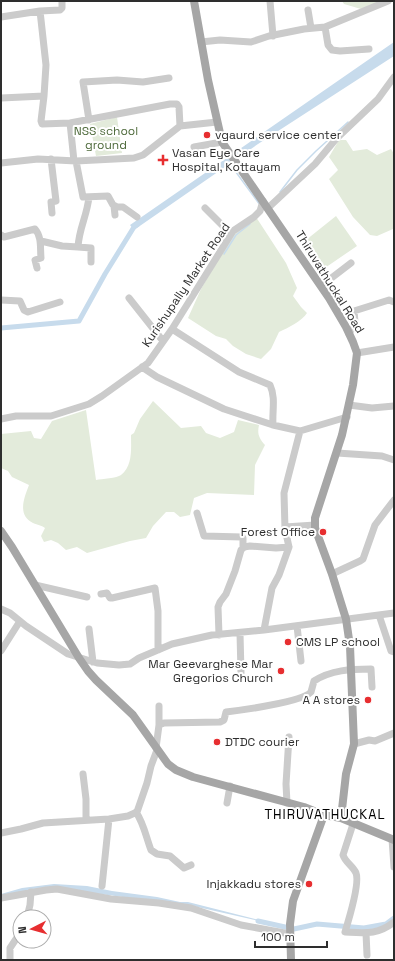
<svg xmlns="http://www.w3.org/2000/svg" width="395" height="961" font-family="'Space Grotesk',sans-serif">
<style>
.green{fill:#e3ebdb}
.water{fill:#c7dbec}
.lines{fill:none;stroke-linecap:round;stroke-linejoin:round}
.stream{stroke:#c7dbec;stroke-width:1.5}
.canal{stroke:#c7dbec;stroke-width:5}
.minor{stroke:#cbcbcb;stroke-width:7}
.major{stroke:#a6a6a6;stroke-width:8}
.poi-dot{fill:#e72e30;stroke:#fff;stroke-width:1.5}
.labels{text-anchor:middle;stroke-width:4;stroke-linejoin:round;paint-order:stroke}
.park-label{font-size:12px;fill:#4e6a3b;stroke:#fff}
.poi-label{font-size:12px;fill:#2e2e2e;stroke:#fff;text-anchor:start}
.street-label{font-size:12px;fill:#2e2e2e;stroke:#fff}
.neighbourhood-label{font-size:13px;letter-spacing:1px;fill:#000;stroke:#fff}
</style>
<rect width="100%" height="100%" fill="#fff"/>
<path class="green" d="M342,1H381L361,9L344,4Z
M117,117L122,153L96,156L90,124Z
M339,140H346L353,151L367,149L377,155L391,149L394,154L393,229L377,236L370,235L353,217L329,179L338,170L329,157Z
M336,216L357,246L319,272L301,244Z
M256,217L286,263L297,288L293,296L301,307L307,313C302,321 288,328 279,332L271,349L261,359L246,354L233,346L226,339L216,336L188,318L201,289L232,236Z
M153,401L181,428L201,426L206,433L220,438L234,432L238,420L259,425C257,434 259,438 265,445L255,465L254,495L207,493L194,498L190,515L180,517L174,512H166L153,526L146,538L130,541L87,553L77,547L66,550L58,543L51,540L44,542L41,536L45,528C41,525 38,525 33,523C17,515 24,498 29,485L12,477L8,471L1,468V434L31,431L34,438L41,439L52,421L86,410L96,480C102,479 117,478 121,475C133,466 131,448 131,435L134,433L140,419Z"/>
<path class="water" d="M394,42V56L258,144L134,230L130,225Z
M54,884L87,886L112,891L157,897L180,902H188L294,929L193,906L61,889L1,897V894L22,888Z"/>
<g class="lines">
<path class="stream" d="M230,164L260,205
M280,192L297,170L316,151L348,122
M224,254L236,235L250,224"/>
<path class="canal" d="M1,328L79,321L105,274L134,227L137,225
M258,921L294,929L317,924L364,928L386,924L394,918"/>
<path class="minor" d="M270,1L273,36
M308,10L311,28
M40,11L46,65L44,96L41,121L42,124L70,123L170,104H177L179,107L180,126
M1,17L40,11L60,10L62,8V1
M325,27L328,45L332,50L340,51L369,49
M201,42L220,40L251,42L269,36L304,29L325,27L388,1
M1,98L44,96
M89,120L83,82L117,80L143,82L169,78
M70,123L74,161
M194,147L222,142
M51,159L56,201L51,202L52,213
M76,161L83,197L108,196L113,205L117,207H123L137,217
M1,163L38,159L76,161L134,158L143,155L180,126L217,122
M114,206L115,215
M205,208L231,234
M268,208L315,164L336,139L378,99L394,77
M1,235L4,237L35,229C42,237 40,248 41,258L35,260L37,268
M41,241L62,246L78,247C79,228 87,216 89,197
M78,247L91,248V262
M321,286L351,263
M129,298L163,341
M1,300L20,301L24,310L28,312L60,302
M172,329L239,372L270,385C276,398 272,411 273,425
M349,334L355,322L354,311L389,300L394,302
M357,353L394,347
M142,367L157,377L224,409L273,425L300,431L347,417
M349,405L372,408L394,406
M1,419L16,416H51L89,404L102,396L148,363L172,329L233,231L254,217L260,211L263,201
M337,453L382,456L394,460
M197,513L204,536L242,537L243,538V548
M285,527L315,525
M332,574L360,561L363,559L375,525L394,500
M35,585L87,597
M101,594L107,593L110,598H112L155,588L158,611V650
M1,609L10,613L26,626L68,654L97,663L119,665L130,664L139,658L172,644L212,635L264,630L394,613
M379,615L391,651L394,652
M297,626L301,661
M89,629L93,662
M264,630L272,588L279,575L289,547
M240,633L241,673
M219,635L218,607L220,602L226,594L235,571L241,550L244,547L250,546L276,548L289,547L285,529L284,493L300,431
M1,651L20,621
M159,706V725
M354,744L369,740L375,741L394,733
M156,748L159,725L164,723L220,722L224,720L226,712C242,710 302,702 311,692L314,681C331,670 351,669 371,669L372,687
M83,774L86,799V820
M227,803L230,786
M287,803L286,784L289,737
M136,812C144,824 146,837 151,850L157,854L170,856L184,868L191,865
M353,824L343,855C345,862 353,866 356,873C360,883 349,919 345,932C365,933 378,935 394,922
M1,833L21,829L43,823L109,819L128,816L137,812L147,783L151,766L157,750
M392,839L394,867
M102,886L109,819
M1,898L46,890L57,889L111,899L159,903L191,908L241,925L290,934
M27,917L30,905L31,892
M366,933L367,955
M10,960V948L20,933"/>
<path class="major" d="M194,1L208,80L222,142L329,298L346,327L353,342L357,353L353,385L342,435L315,518V528L332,574L346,619L350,646L354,744L346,774L341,818
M1,531L12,547L79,658L88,671L96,680L133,715L168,764L176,770L193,777L304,807L324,815L341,818L394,840
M291,960L290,924L293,901L324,815"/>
</g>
<g class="poi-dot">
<circle cx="207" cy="135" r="4"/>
<path d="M161 154h4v4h4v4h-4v4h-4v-4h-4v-4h4z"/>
<circle cx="323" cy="532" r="4"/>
<circle cx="288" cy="642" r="4"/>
<circle cx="281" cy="671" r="4"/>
<circle cx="368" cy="700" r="4"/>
<circle cx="217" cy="742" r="4"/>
<circle cx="309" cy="884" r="4"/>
</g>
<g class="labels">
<g class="park-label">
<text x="106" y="135">NSS school<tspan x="106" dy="14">ground</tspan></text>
</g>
<g class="poi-label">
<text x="215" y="139">vgaurd service center</text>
<text x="172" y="157">Vasan Eye Care<tspan x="172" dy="14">Hospital, Kottayam</tspan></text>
<text x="315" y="536" text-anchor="end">Forest Office</text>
<text x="296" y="646">CMS LP school</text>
<text x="273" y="668" text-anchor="end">Mar Geevarghese Mar<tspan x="273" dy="14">Gregorios Church</tspan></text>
<text x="360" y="704" text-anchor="end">A A stores</text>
<text x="225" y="746">DTDC courier</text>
<text x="301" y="888" text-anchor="end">Injakkadu stores</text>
</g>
<g class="street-label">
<text transform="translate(330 282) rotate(58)" y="4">Thiruvathuckal Road</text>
<text transform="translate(186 285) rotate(-56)" y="4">Kurishupally Market Road</text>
</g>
<g class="neighbourhood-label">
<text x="325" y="819">THIRUVATHUCKAL</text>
</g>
</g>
<rect width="395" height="961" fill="none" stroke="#2e2e2e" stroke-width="4"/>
<g transform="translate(32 929) rotate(264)"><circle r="19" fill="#ffffff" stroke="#ababab"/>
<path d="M0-3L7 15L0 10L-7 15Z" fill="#e72e30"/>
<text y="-6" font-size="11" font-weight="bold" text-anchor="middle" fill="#2e2e2e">N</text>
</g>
<path d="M255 941v6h72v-6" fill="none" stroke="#2e2e2e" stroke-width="2"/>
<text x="261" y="941" font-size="12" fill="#2e2e2e" stroke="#ffffff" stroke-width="3" paint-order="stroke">100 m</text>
</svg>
